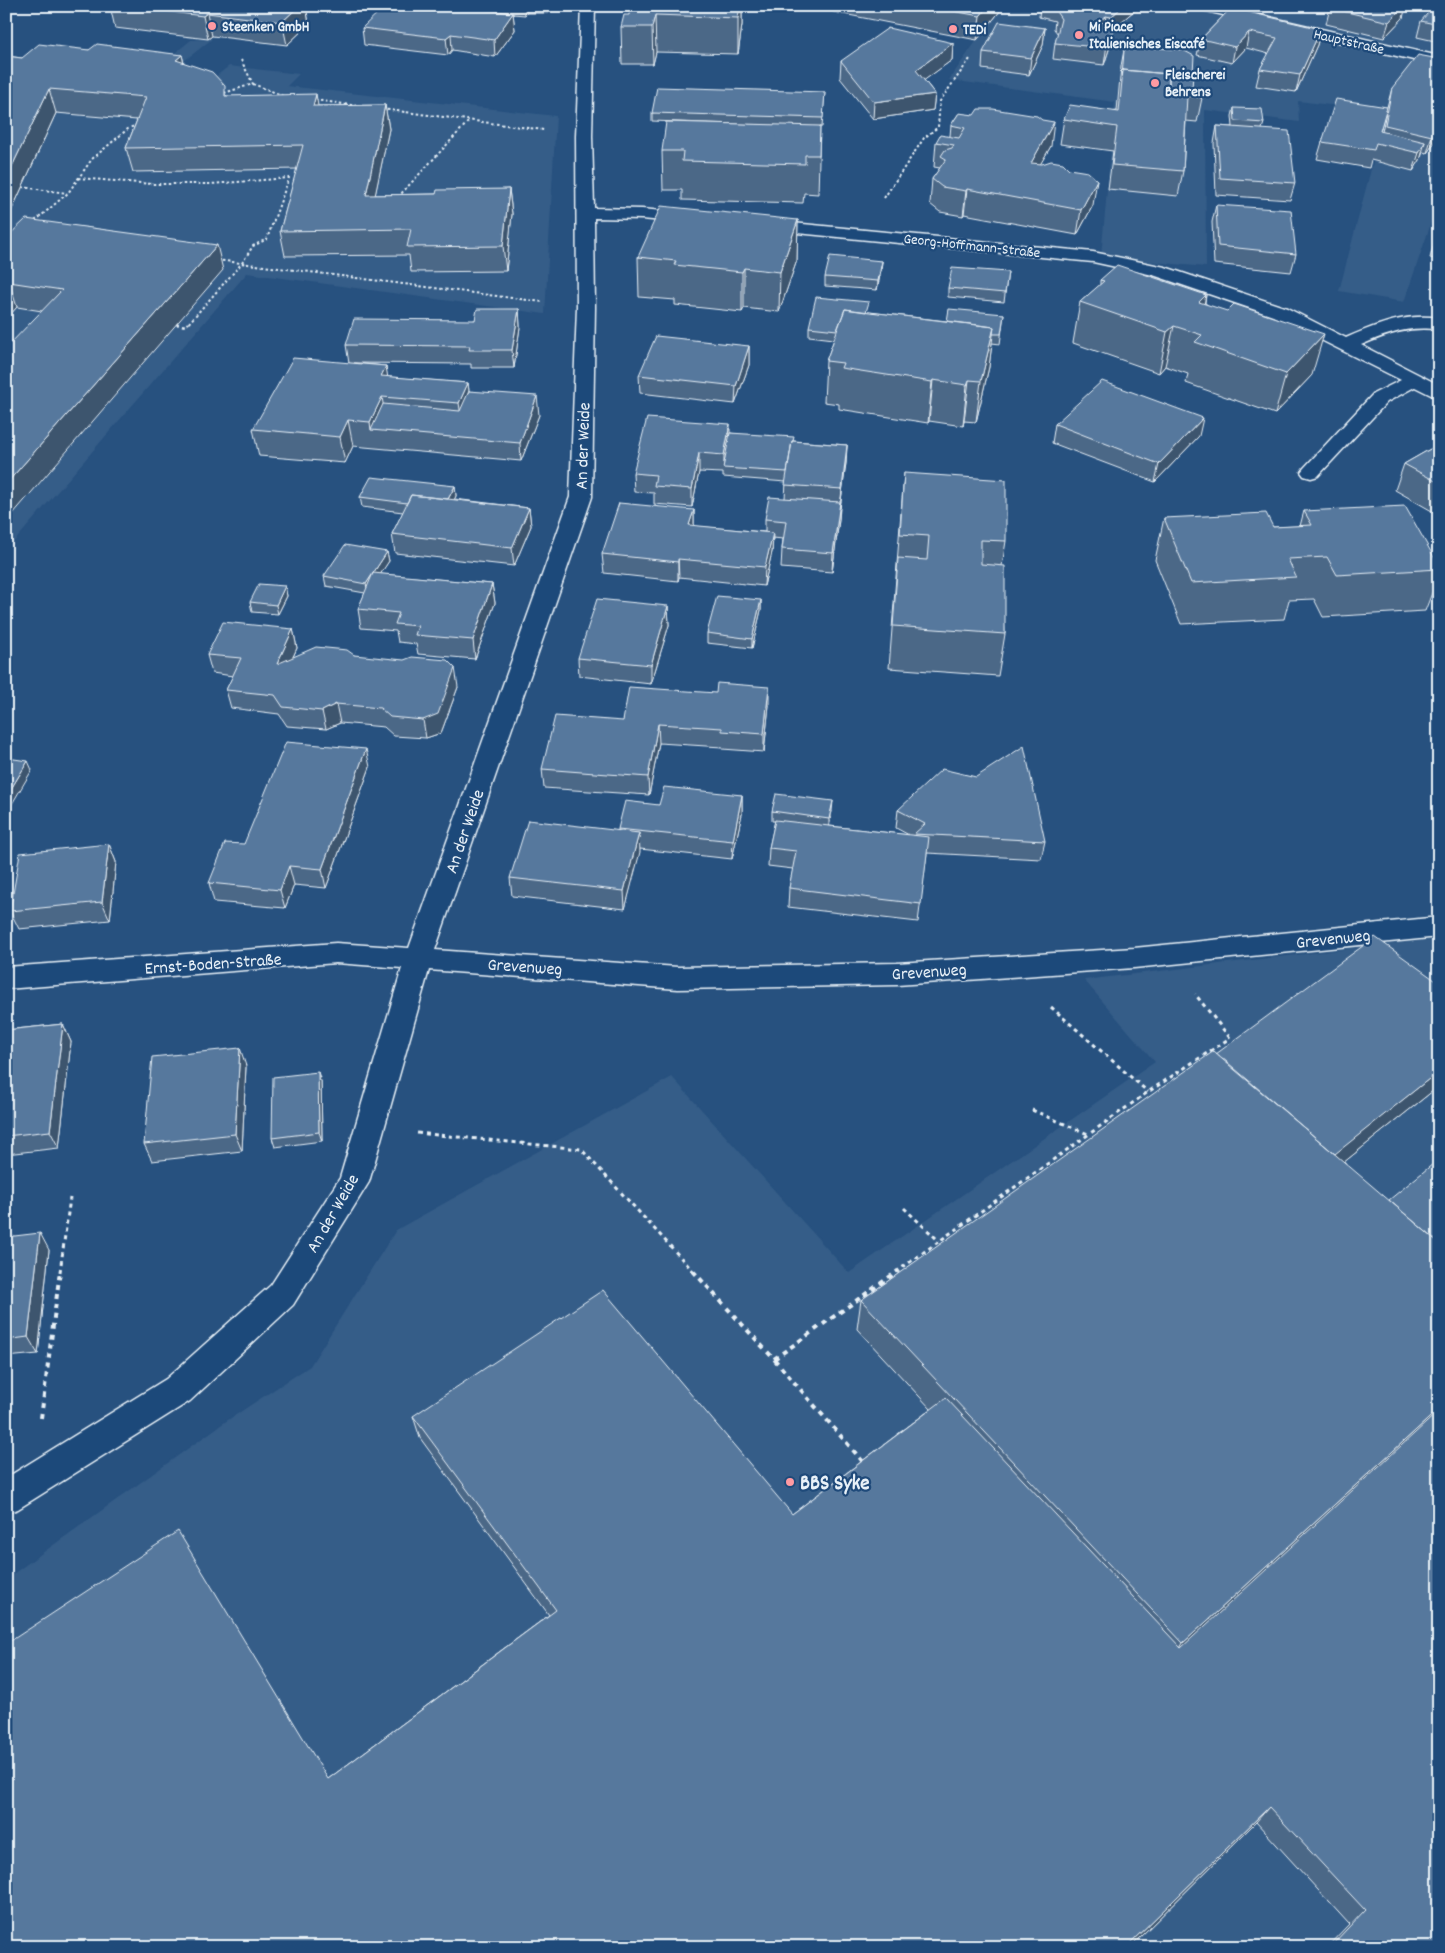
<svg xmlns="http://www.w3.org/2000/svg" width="1445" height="1953" font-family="Dekko,sans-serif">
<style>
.built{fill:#355d88}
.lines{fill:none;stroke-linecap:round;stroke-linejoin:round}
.lane-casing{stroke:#e8f1f8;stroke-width:3}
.street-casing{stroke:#e8f1f8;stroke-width:3}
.path-far3{stroke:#e8f1f8;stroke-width:2;stroke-dasharray:2.5 2.5;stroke-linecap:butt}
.path-far2{stroke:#e8f1f8;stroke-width:2.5;stroke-dasharray:3 3;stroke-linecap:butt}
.path-far1{stroke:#e8f1f8;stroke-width:3;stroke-dasharray:4 4;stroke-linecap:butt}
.path{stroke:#e8f1f8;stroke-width:4;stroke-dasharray:5 5;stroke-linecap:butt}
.lane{fill:#1f4a7a;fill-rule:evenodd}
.street{fill:#1f4a7a;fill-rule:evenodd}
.wall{fill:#4b6787;stroke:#e8f1f8;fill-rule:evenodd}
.shaded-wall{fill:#3d546e;stroke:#e8f1f8}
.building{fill:#57789d;stroke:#e8f1f8}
.poi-dot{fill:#ff9aa2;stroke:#1f4a7a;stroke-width:2}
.labels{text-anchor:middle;stroke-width:4.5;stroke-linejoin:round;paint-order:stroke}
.far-poi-label{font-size:15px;font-weight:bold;fill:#e8f1f8;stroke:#1f4a7a;text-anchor:start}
.far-street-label{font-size:15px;fill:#e8f1f8;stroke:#1f4a7a}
.street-label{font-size:18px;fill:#e8f1f8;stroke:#1f4a7a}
.near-poi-label{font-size:21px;font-weight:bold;fill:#e8f1f8;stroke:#1f4a7a;text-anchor:start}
</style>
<rect width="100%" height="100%" fill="#27517f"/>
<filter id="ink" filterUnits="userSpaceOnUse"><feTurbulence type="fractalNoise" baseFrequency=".02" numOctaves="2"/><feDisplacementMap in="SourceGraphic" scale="10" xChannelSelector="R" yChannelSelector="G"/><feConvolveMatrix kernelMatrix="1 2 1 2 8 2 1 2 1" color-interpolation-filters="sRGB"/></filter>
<g filter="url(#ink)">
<path class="built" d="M839,6H1439V200L1404,302L1339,291L1386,112L1298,101L1299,122L1205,110L1206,267L1101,257L1115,102L949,80L977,40L833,12Z
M212,39L170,72L215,77L229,66L299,74L287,86L556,116L545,314L247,273L6,551V57L148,75L191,40Z
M1439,938V1947H6V1579L225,1422L310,1366L396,1230L672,1077L849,1273L1155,1062L1084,980Z"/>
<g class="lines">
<defs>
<path id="lane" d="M1413,374L1420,376L1423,380L1420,384L1387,402L1318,476L1311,478L1304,476L1301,472L1304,468L1373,394Z"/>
<path id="street" d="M581,6H595L592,136L594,208L642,209L693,214L699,215L702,219L699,223L693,224L642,219L594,218L595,307L592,497L435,950L678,967L897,963L1134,948L1439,917V937L1134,968L897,985L678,989L429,970L369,1182L293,1305L190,1401L18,1509L6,1513V1478L166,1379L271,1285L340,1178L402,968L336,963L6,989V967L336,943L409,948L570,497L577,307L576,136Z
M1195,6H1222L1439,56V66L1202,10Z
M761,220L1093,252L1165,267L1287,308L1346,338C1376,325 1405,313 1439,318V330C1410,325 1387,334 1361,345L1439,385V399L1273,316L1153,275L1093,262L755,229L752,225L755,221Z"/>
</defs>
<use href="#lane" class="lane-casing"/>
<use href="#street" class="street-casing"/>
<path class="path-far3" d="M241,60L253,84
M224,93L253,84L284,96
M315,100L358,106
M382,109L544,130
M78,178L152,184H211L289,178L267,239L253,246L242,263L187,325
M22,187L67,193
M398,197L469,121
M884,198L924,138L938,127L940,101L970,59
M35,221L68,193L92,159L129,128L137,125
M217,260L543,302
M176,324L180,325"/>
<path class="path-far2" d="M176,324L186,326L188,323"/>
<path class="path-far1" d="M1051,1007L1148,1092
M1032,1110L1088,1134
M417,1133L581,1149L694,1272
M904,1208L939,1241
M60,1272L70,1198
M896,1272L1148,1092L1230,1038L1195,994"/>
<path class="path" d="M693,1271L774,1359L865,1464
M774,1359L898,1271
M41,1418L60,1271"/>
<use href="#lane" class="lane"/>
<use href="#street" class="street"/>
</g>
<path class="wall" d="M24,6H67L61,11Z
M110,6H306L309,24L287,45L212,36L208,39L115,28Z
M446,6H549V13H527L525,15L513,14L515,30L495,57L452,50L448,55L364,45L362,28L447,10L450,7Z
M742,6V25L738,54L656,52L653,64H622L621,27L629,15Z
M834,6H1004L977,40L833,12Z
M1040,6H1136V9L1113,29L1112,40L1104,65L1053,59L1055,43L1058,34L1054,29L1055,21L1039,17Z
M1439,6V42L1417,37L1421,21Z
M1231,8L1321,29L1317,45L1296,92L1256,86L1260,69L1269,54L1246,48L1232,63L1197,55L1201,39Z
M1330,8L1403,18L1384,38L1326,24Z
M1045,28L1043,45L1029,75L982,69L983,52Z
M953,43L952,60L924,80L935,94L933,110L873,119L840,78L841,61Z
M89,50L182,55L184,63L227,96L318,106L385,105L389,129L375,195L436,194L509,189L512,214L506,271L411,272L409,255L285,256L280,231L297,169L133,172L126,148L137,120L56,113L10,214H6V56L22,58Z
M1124,50L1192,90L1202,98L1197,122L1186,121L1183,171L1178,196L1108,189L1113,151L1060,144L1064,119L1117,111L1121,66Z
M1439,59V136L1427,153L1423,152L1420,160L1413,171L1371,160L1369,168L1317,159L1322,142L1387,107L1392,88ZM1386,110L1385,117L1382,132L1380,131Z
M825,92L822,127H820L818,194L804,193L803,203L682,200V190H663L662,151L761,125L652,121V113Z
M1234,108L1264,123L1262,129L1295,183L1290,200L1216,195L1214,143L1217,126L1233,127L1232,116Z
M959,113L1051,146L1040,164L1093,205L1077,235L964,214L963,216L940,212L930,204L932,179L940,168L934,167L936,142L950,136L951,125Z
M1216,205L1296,254L1291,272L1214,264L1212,222Z
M798,220L797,260L779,312L744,308L742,312L675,305V300L639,297L638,257Z
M1439,236V260L1430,258L1435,240Z
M6,238L223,270L42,311L17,307L6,319Z
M882,261L881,270L877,290L825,286V277Z
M1008,272L1004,302L948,297V288Z
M1100,280L1206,295L1205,303L1312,375L1275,414L1186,383L1188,374L1165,366L1159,373L1073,343L1080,302L1100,285Z
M519,309L520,327L514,368H471V364L354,363L386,366L387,377L468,383L469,391L539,415L521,461L353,446L345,463L259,456L253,429L349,363L346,345L475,320Z
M868,312L947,321L1004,314L1000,344L992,343L989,367L976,422L964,421L963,426L929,421L928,423L839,409V404L824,402L826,361L834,339L809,336V327Z
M749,346V365L735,404L640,393L639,375Z
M1055,424L1199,436L1155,482L1052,443Z
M730,433L794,441L847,445L846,463L840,508L839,520L832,572L781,568L782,549L783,539L773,538L772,552L764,586L679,577L678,581L604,573L602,554L694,510V526L765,532V519L785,498L786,482L723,477V473L699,472L692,507L654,504V493L634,492L633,473Z
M1439,444V515L1395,490L1404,464Z
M904,473L1006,541L1002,566L1005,634L998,676L889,668Z
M455,486L456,496L454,499L529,508L531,526L514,566L395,553L392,534L403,512L362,507L360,497Z
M1304,511L1439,566V575L1425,611L1323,617L1314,599L1289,600L1284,619L1181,624L1155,560L1164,518L1273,527L1300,526Z
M387,552L389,561L380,574L492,584L495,603L475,659L418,654L416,644L398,642L396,631L361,628L358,609L365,593L326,586L324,576Z
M285,586L287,596L278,614L252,612L250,602Z
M761,600V610L752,648L707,643V633Z
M668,606L669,625L651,684L579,676L578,658Z
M293,629L297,648L293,657L354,655L458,687L441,733L426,738L394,736L384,727L340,723L326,729L287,726L279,714L231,708L226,690L233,676L212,673L207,655Z
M769,705L764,752L722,749V747L659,743L649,795L544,788L542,769L623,721Z
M370,767L326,888L294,885L285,908L214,902L209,883L244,844Z
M742,795V814L732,859L640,849L625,909L512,896L510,878L618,831V829L659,805Z
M898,810L1045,841L1041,859L927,853L918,922L788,907L789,888L793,869L768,866L769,848L775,821H772V811H832L829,826L909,835L896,828Z
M109,844L116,862L110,920L19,929L10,911Z
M63,1024L71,1042L59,1148L6,1154V1030Z
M1216,1054L1439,1086L1344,1162L1439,1947H1327L1349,1924L1256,1822L1130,1947H6L328,1779L549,1615L420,1438L413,1416L792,1514L931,1409L857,1329L861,1300Z
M246,1066L242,1151L152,1161L144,1144Z
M321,1081L322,1141L275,1147L272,1138Z
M6,1237L49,1250L38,1354L6,1357Z"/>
<path class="shaded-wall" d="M60,6H67L61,11Z
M299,6H306L309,24L287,45L282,22Z
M524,6H526L527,13L525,15Z
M740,6H742V25L738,54V18Z
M988,6H1004L977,40L980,16Z
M1123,6H1136V9L1113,29L1112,40L1104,65L1111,17Z
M1403,6H1406L1403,18L1384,38L1389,22Z
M207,13L212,36L208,39L203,16Z
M513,13L515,30L495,57L494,40Z
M655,15L656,52L653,64L652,27Z
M1106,16L1103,33L1098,22Z
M1045,28L1043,45L1029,75L1031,58Z
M1321,29L1317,45L1296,92L1300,75Z
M1249,32L1246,48L1232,63L1235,47Z
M451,34L452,50L448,55L446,38Z
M953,43L952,60L915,87L916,70Z
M182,55L187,78L176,60Z
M49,89L56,113L10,214L6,204V179Z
M316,94L320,118L313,106Z
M935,94L933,110L873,119L874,102Z
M385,105L389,129L370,220L366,195Z
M1054,122L1051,146L1027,187L1031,163Z
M1439,126V136L1427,153L1432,136Z
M1425,142L1420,160L1413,171L1419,153Z
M1097,180L1093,205L1077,235L1081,210Z
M509,189L512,214L506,271L503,246Z
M967,189L964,214L963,216L966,191Z
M798,220L797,260L779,312L780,272Z
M217,245L223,270L6,522V484Z
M882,261L881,270L877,290L878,281Z
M744,268V308L742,312V272Z
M9,282L17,307L6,319V285Z
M1206,295L1198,334L1199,302Z
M519,309L520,327L514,368L512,350Z
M1174,326L1165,366L1159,373L1167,332Z
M994,327L989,367L976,422L981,381Z
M1324,334L1312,375L1275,414L1286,374Z
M749,346V365L735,404L736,386Z
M386,366L390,392L381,376Z
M933,380L929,421L928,423L932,382Z
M969,380L964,421L963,426L967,385Z
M468,383L471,409L463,429L459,403Z
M537,396L539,415L521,461L520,443Z
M382,397L386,423L371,430L370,422Z
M1203,418L1199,436L1155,482L1159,464Z
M348,420L353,446L345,463L340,437Z
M730,424V442L724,468V455Z
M847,445L846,463L840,508L842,489Z
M699,453V472L692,507V489Z
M455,486L456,496L446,517L444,507Z
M840,502L839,520L832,572L833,553Z
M529,508L531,526L514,566L512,548Z
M694,510V528L689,525Z
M773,533L772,552L764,586L765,567Z
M387,552L389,561L368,593L366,584Z
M678,559L679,577L678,581Z
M492,584L495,603L475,659L473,640Z
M285,586L287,596L278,614L276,605Z
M761,600V610L752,648V639Z
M668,606L669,625L651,684V665Z
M293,629L297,648L281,683L277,664Z
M455,668L458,687L441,733L426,738L423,720Z
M769,687V705L764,752V734Z
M336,704L340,723L326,729L322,711Z
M658,724L659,743L649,795L648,777Z
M366,749L370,767L326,888L322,869Z
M28,761L32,770L6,814V797Z
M742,795V814L732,859L733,841Z
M833,801L832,811L829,828V819Z
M639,833L640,852L625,909L624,891Z
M109,844L116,862L110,920L102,902Z
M289,866L294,885L285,908L280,890Z
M63,1024L71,1042L59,1148L50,1131Z
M240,1048L246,1066L242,1151L235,1134Z
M1439,1071V1086L1318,1183L1329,1158Z
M318,1072L321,1081L322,1141L319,1132Z
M40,1233L49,1250L38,1354L28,1337Z
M1439,1409V1419L1170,1666L1183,1643Z
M1269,1807L1256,1822L1130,1947H1126Z"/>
<path class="building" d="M123,6H299L282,22L207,13L203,16Z
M385,6H412L447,10L451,6H458L513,13L494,40L451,34L446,38L362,28Z
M630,6H740L738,18L655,15L652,27H621L624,15H629Z
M925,6H988L980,16Z
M1063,6H1123L1111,17L1106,16L1098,22L1114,24L1107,48L1055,43L1061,19L1057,13Z
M1332,6H1403L1389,22L1330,8Z
M1434,6H1439V25L1421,21Z
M1231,8L1321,29L1300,75L1260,69L1277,38L1249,32L1235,47L1201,39Z
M999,22L1045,28L1031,58L983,52Z
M888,28L953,43L916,70L935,94L874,102L841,61Z
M39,44L89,50L97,44L182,55L176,60L212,72L225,86V96L316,94L313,106L385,105L366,195L436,194L437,190L509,189L503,246L407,247L411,229L280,231L303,145L126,148L146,97L49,89L6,179V56L22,58Z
M1132,46L1183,50L1194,56L1192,90L1169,88V74L1123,70L1122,77L1124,50Z
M1418,55L1439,59V126L1432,136L1385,125L1392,88Z
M1123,70L1169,74V88L1202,91V98L1187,96L1183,171L1112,165L1117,127L1064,119L1070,105L1119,112Z
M657,87L825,92L823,118L652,113Z
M1336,99L1387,107L1380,131L1425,142L1419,153L1376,143L1374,150L1322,142Z
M1234,108L1262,109L1264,123L1235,121Z
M978,109H993L1037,116L1042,120L1054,122L1031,163L1042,164L1051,161L1063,163L1069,169L1088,172L1097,180L1081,210L967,189L966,191L942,187L932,179L946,159L941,156L945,150L952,148L954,145L936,142L940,135L959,138L965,128L951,125L959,113L974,115Z
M666,122L820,126L819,155H805V164L682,161L683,151H662Z
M1217,126L1289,131L1295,183L1220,178Z
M1216,205L1291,210L1296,254L1218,246Z
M661,206L798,220L780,272L744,268L742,272L674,265L676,261L638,257Z
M26,219L217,245L6,484V348L62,290L9,282L6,285V238Z
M1439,236V241L1435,240Z
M830,256L882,261L878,281L825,277Z
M1117,265L1206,295L1199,302L1227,311L1234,304L1324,334L1286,374L1195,342L1202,335L1174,326L1167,332L1080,302L1104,281L1100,280Z
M952,268L1008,272L1005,293L948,288Z
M816,297L869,302L866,312L845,309L837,330L809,327Z
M477,309H519L512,350H469L470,346L346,345L354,319L475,320Z
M845,309L994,327L981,381L969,380L967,385L933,380L932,382L841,368L843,363L826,361Z
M949,309L1004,314L1001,334H993L994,327L947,321Z
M656,336L749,346L736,386L639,375Z
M293,358L386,366L381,376L468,383L459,403L382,397L370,422L348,420L340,437L253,429Z
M1102,381L1203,418L1159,464L1055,424Z
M469,391L537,396L520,443L371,430L383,404L460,411Z
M647,418L730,424L724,455L699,453L692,489L654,486L656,475L633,473Z
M730,433L794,437L793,441H792L787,472L723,468Z
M792,441L847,445L842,489L785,485Z
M1439,444V483L1404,464Z
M904,473L1006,480V541L981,540V564L1005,566V634L893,626L898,558L927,560L929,536L900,534Z
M371,477L455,486L448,499L411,495L407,503L360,497Z
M411,495L529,508L512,548L392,534Z
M769,497L840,502L833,553L782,549L786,521L765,519Z
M619,503L694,510L689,525L773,533L765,567L678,559V562L602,554Z
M1405,506L1439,566V569L1337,575L1327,557L1288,559L1296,577L1191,583L1164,518L1266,513L1273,527L1312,525L1304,511Z
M345,545L387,552L366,584L324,576Z
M373,573L492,584L473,640L415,635L418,626L395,624L399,613L358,609Z
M259,584L285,586L276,605L250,602Z
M717,596L761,600L752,639L707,633Z
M597,599L668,606L651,665L578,658Z
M223,622L293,629L277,664L316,647L347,650L354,655L404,660L412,657L447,660L455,668L438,714L423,720L390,717L380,708L336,704L322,711L283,707L275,695L226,690L241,658L207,655Z
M717,683L769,687L764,734L722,731V728L658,724L648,777L542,769L555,716L623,721L629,687L716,693Z
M286,742L366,749L322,869L289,866L280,890L209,883L225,843L244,844Z
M1024,746L1045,841L914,834L925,824L898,810L942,769L976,777Z
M7,758L28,761L6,797V759Z
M664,787L742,795L733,841L618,829L625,801L659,805Z
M776,794L833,801L829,819L772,811Z
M528,820L639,833L624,891L510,878Z
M775,820L929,837L921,904L789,888L796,851L769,848Z
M109,844L102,902L10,911L20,853Z
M1375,937L1439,983V1071L1335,1154L1216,1054Z
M63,1024L50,1131L6,1136V1030Z
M240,1048L235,1134L144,1144L152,1057Z
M1214,1051L1439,1243V1409L1183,1643L861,1300Z
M318,1072L319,1132L272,1138L273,1077Z
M1439,1159V1243L1389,1200Z
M40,1233L28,1337L6,1340V1237Z
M603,1290L792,1514L946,1398L1181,1648L1439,1411V1947H1330L1365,1910L1269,1807L1126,1947H6V1644L178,1531L328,1779L556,1610L413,1416Z"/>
</g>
<g class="poi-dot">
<circle cx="212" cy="26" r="5"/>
<circle cx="953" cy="29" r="5"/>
<circle cx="1079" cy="35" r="5"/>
<circle cx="1155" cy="83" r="5"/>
<circle cx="790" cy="1482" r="5"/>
</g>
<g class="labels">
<g class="far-poi-label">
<text x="222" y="31">Steenken GmbH</text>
<text x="1089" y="31">Mi Piace<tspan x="1089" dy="17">Italienisches Eiscafé</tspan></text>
<text x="963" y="34">TEDi</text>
<text x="1165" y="79">Fleischerei<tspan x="1165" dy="17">Behrens</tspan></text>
</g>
<g class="far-street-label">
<text transform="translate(1349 41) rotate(13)" y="5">Hauptstraße</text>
<text transform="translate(972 245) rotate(6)" y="5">Georg-Hoffmann-Straße</text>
</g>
<g class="street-label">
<text transform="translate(582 446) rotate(-88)" y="6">An der Weide</text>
<text transform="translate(464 831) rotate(-71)" y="6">An der Weide</text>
<text transform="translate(1333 938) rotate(-6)" y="6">Grevenweg</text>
<text transform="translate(213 963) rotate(-4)" y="6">Ernst-Boden-Straße</text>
<text transform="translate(525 966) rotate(4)" y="6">Grevenweg</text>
<text transform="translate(929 971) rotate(-4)" y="6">Grevenweg</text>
<text transform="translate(332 1213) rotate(-60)" y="6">An der Weide</text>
</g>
<g class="near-poi-label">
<text x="800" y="1489">BBS Syke</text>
</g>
</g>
<rect width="1445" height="1953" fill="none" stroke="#1f4a7a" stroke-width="25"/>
<rect x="12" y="12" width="1420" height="1928" fill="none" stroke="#e8f1f8" stroke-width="2" filter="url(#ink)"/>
</svg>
